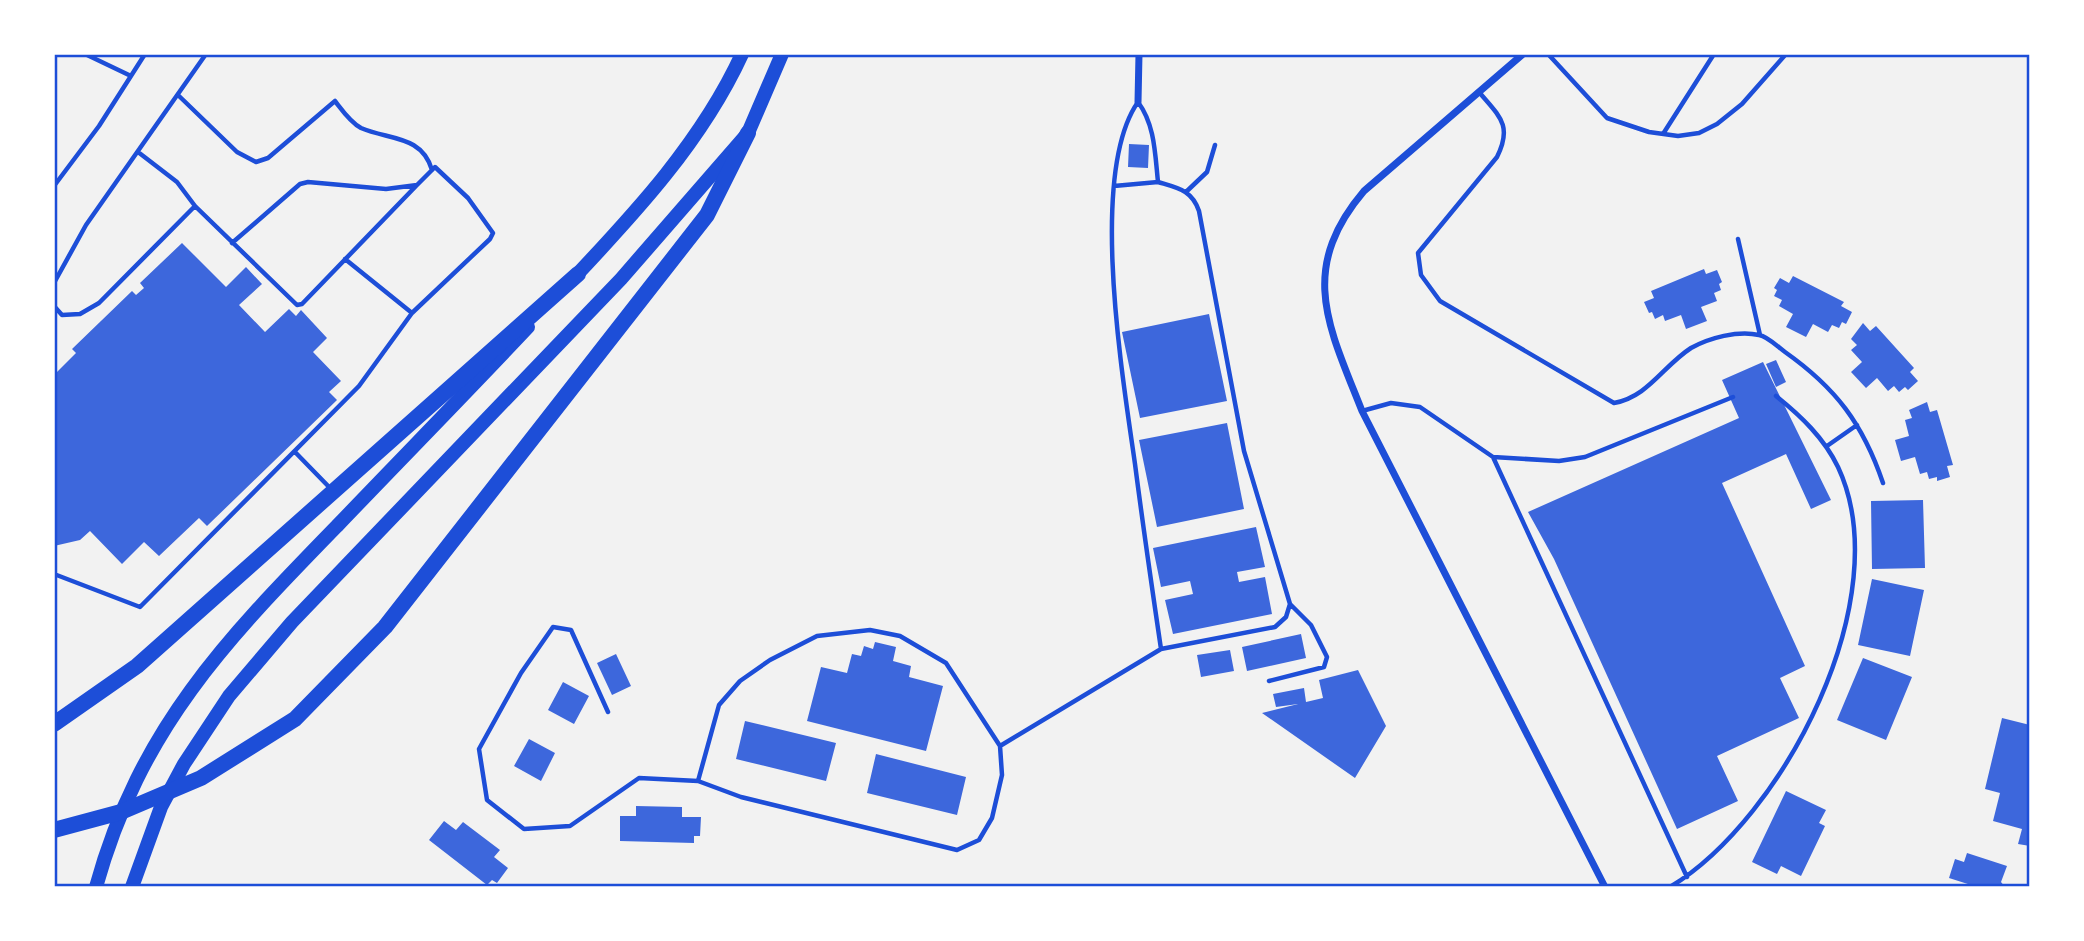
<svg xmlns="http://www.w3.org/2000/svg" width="2084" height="941" font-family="'PT Serif',serif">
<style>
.building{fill:#3d67dc}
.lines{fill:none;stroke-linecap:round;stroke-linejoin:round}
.service{stroke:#1d4ed8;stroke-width:4.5}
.minor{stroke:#1d4ed8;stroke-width:7}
.primary{stroke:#1d4ed8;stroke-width:14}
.motorway{stroke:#1d4ed8;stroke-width:16}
.neatline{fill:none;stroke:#1d4ed8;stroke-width:2.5}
</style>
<rect width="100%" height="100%" fill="#f2f2f2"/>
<path class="building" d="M1129,144L1149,145L1148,168L1128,167Z
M182,243L226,287L246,267L262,284L239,305L265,332L289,309L296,316L301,310L327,338L313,352L341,381L329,392L337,400L207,526L199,518L159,556L144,542L122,564L90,531L80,540L54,546V375L76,353L72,349L132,291L136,295L144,288L140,283Z
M1704,269L1706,274L1717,270L1722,282L1719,284L1721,290L1714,293L1717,301L1701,307L1707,321L1686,329L1681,315L1665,321L1663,315L1655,319L1652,312L1649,313L1644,302L1654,298L1651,291Z
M1793,276L1844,302L1841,306L1852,312L1846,324L1842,322L1839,328L1832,325L1828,332L1813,324L1806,337L1786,327L1793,314L1779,306L1782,300L1774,296L1777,290L1774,288L1780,278L1789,283Z
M1209,314L1227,401L1140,418L1122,332Z
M1863,323L1870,331L1876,326L1914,368L1910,372L1918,381L1908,390L1905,387L1899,392L1894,386L1888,391L1877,378L1866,388L1851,372L1862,362L1851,350L1857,345L1851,339Z
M1776,360L1786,382L1776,387L1766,364Z
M1763,362L1831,500L1811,509L1786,454L1722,483L1805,666L1780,678L1799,718L1717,756L1738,801L1677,829L1554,559L1528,512L1739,418L1722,380Z
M1927,402L1930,412L1937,410L1953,465L1947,466L1950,477L1937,481V477L1929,479L1927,472L1920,474L1915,457L1901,461L1895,440L1909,436L1905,420L1912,418L1909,410Z
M1227,423L1244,509L1157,527L1139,440Z
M1923,500L1925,568L1872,569L1871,501Z
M1256,527L1265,567L1237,572L1239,582L1265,577L1272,614L1173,634L1165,600L1193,594L1190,581L1161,587L1153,548Z
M1872,579L1924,590L1910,656L1858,645Z
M1301,634L1306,658L1247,671L1242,647Z
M875,642L896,647L893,661L911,666L909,677L943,686L926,751L807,721L821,667L847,673L852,654L861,656L864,646L873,649Z
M1230,650L1234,671L1201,677L1197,655Z
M616,654L631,686L612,695L597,663Z
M1863,658L1912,677L1886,740L1837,720Z
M1358,670L1386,726L1355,778L1262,713L1298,704L1276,707L1273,694L1304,688L1306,702L1323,698L1319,680Z
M563,682L589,696L574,724L548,710Z
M2002,718L2030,725V846L2018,844L2022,829L1993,821L2000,793L1985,789Z
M745,721L836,743L826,781L736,759Z
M529,739L555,753L541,781L514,766Z
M876,754L966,777L957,815L867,793Z
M1786,791L1826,810L1819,823L1825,826L1801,876L1781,866L1777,874L1752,862Z
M636,806L682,807V817H701L700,836H694V843L620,841V816H636Z
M444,821L456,830L463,822L500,850L494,857L508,868L497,883L492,880L487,885L429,840Z
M1967,853L2007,866L2001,882L2005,887H1969L1971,885L1949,878L1955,859L1964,862Z"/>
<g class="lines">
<path class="service" d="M85,54L131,76
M1548,54L1607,118L1649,132L1678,136L1699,133L1717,124L1742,104L1786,54
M1479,92C1499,116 1513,125 1497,157L1418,253L1421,275L1440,301L1614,403C1648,397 1663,366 1691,348C1709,338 1738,330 1759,335C1767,336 1778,347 1785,352C1836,388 1863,424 1883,483
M179,96L237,152L256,162L268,158L335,101C342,110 350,122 361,128C389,140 422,135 432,170
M1138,102C1155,125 1155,154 1158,182C1178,188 1192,190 1199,211L1244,451L1290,604L1286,617L1275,627L1161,649C1152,588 1143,526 1135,464C1123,379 1088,173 1138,102Z
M1663,134L1714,54
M138,152L177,182L195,206L297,305L302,304L416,186
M54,186L99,126L145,54
M1114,186L1158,182
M1187,191L1207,172L1215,145
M1738,239L1760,335
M345,259L412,313
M54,283L86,225L206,54
M54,306L62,315L80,314L99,303L195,206
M1362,411L1391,403L1420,407L1493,457L1559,461L1585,457L1733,397
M1827,446L1857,425
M295,452L331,489
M1493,457L1687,877
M54,574L140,607L359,386L412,313L490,239L493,233L468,198L435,167L417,185L386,189L308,182L300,184L232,243
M870,630L900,636L946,663L1000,746L1002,775L992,818L979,840L957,850L741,797L698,781L719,705L740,681L770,660L817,636Z
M1269,681L1324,667L1327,657L1311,625L1290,604
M608,712L571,630L553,627L521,673L479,749L487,800L524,829L570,826L639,778L698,781
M1000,746L1161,649
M1670,887C1784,818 1899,597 1838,467C1824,438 1801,416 1776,396"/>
<path class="minor" d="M1523,54L1364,191C1297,270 1329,327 1362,411L1605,887
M1138,102L1139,54"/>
<path class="primary" d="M571,281C636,212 702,141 742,54
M96,887C140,728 226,640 337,526C401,459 465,394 528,327
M132,887L161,807L184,764L229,696L292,622L621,279L748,133L782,54"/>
<path class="motorway" d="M54,724L137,666L578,274
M54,830L121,812L201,778L295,719L385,627L707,215L748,133"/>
</g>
<rect width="2084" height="941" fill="none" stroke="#ffffff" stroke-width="112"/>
<rect x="56" y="56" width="1972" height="829" class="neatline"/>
</svg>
